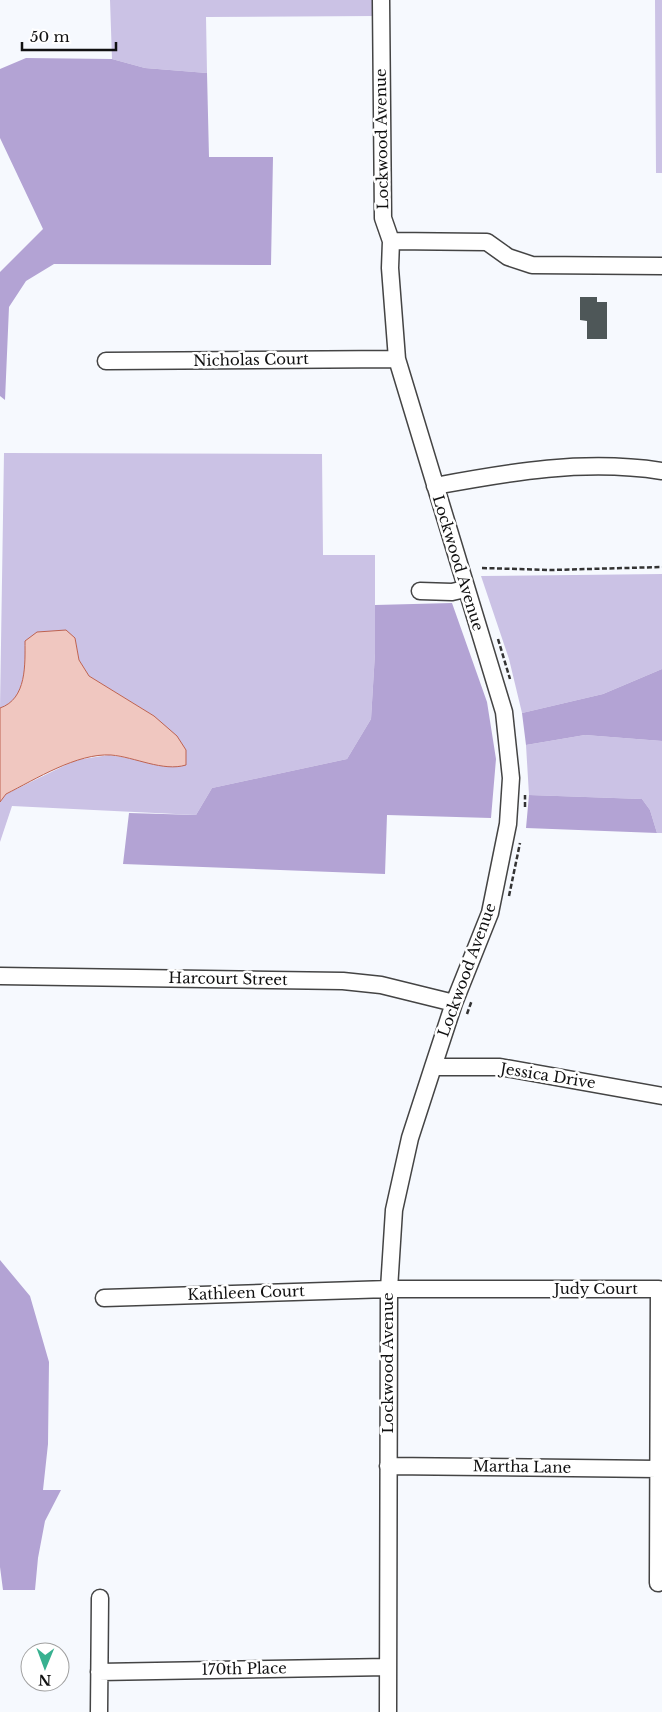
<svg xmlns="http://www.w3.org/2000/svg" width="662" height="1712" font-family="'Libre Baskerville',serif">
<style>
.green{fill:#cbc2e5}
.forest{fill:#b3a3d4}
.water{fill:#f0c7c0;stroke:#be6250}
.building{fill:#4e5758}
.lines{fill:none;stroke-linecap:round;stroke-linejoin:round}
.minor-casing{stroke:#444;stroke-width:19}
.path{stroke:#333;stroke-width:2.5;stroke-dasharray:5 2.5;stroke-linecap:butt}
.minor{stroke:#fff;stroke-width:16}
.labels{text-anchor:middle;stroke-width:5;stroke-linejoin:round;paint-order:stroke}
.street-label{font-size:15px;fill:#111;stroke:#fff}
</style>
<rect width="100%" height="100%" fill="#f6f9fe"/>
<path class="green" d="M110,0H375V16L206,17L207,73L145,68L112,59Z
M655,0H662V173H656Z
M4,453L322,454L323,555H375V653L371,719L347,759L212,788L196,815L12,806L0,842V802L6,794L76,760L109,755L141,760L154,716L89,676L79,660L75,638L25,641C25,664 27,699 0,708Z
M662,574V669L603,694L522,713L509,659L481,576Z
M585,735L662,741V833H657L650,810L642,799L529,795L526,745Z"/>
<path class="forest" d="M26,58L112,59L145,68L207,73L209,157H273L271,265L54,264L26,281L9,307L5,400L0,396V272L43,229L0,138V69Z
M452,603L487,702L496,759L491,818L387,815L385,874L123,864L129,813L196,815L212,788L347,759L371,719L375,653V605Z
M662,669V741L585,735L526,745L522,713L603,694Z
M529,795L642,799L650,810L657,833L526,828Z
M0,1260L30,1296L49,1362L48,1444L43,1490H61L45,1521L38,1558L35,1590H3L0,1567Z"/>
<path class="water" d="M66,630L75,638L79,660L89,676L154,716L177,736L186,750V765C163,772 135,757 111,755C77,753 36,779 6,794L0,802V708C27,699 25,664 25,641L37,632Z"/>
<path class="building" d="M580,297H597V302H607V339H587V321L580,320Z"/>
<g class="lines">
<defs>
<path id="minor" d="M381,0L383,218L391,241L390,268L397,359L504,712L511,778L508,824L490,913L454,1003L433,1067L410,1138L394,1210L389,1289L388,1712
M391,241L487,242L508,257L532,265L662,266
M106,361L397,359
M435,486C510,472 585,459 662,471
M420,591L452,592L465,589
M0,976L343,981L381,985L454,1003
M433,1067H500L662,1096
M104,1298L389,1289H659L658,1583
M388,1466L657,1469
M99,1672L388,1667
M99,1712L100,1598"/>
</defs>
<use href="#minor" class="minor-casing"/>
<path class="path" d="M482,568L551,570L662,567
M498,639L510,679
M525,807V795
M509,896L520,843
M467,1014L472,1000"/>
<use href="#minor" class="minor"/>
</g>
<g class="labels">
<g class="street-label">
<text transform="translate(382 139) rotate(-91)" y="5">Lockwood Avenue</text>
<text transform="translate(251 360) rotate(-1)" y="5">Nicholas Court</text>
<text transform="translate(458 563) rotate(73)" y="5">Lockwood Avenue</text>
<text transform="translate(467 970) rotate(-70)" y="5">Lockwood Avenue</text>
<text transform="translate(228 979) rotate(1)" y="5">Harcourt Street</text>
<text transform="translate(548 1076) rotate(9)" y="5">Jessica Drive</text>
<text x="596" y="1294">Judy Court</text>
<text transform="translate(246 1293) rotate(-2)" y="5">Kathleen Court</text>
<text transform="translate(388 1363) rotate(-90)" y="5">Lockwood Avenue</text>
<text transform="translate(522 1467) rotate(1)" y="5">Martha Lane</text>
<text transform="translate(244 1669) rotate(-1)" y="5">170th Place</text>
</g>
</g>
<g transform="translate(45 1667) rotate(181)"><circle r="24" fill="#ffffff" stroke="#a0a0a0"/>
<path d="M0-4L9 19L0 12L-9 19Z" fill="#38b190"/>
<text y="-8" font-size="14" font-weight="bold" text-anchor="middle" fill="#111111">N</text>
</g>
<path d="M22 42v8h94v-8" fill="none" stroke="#111111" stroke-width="2.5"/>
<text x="30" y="42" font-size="15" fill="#111111" stroke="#ffffff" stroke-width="4" paint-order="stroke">50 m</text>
</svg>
